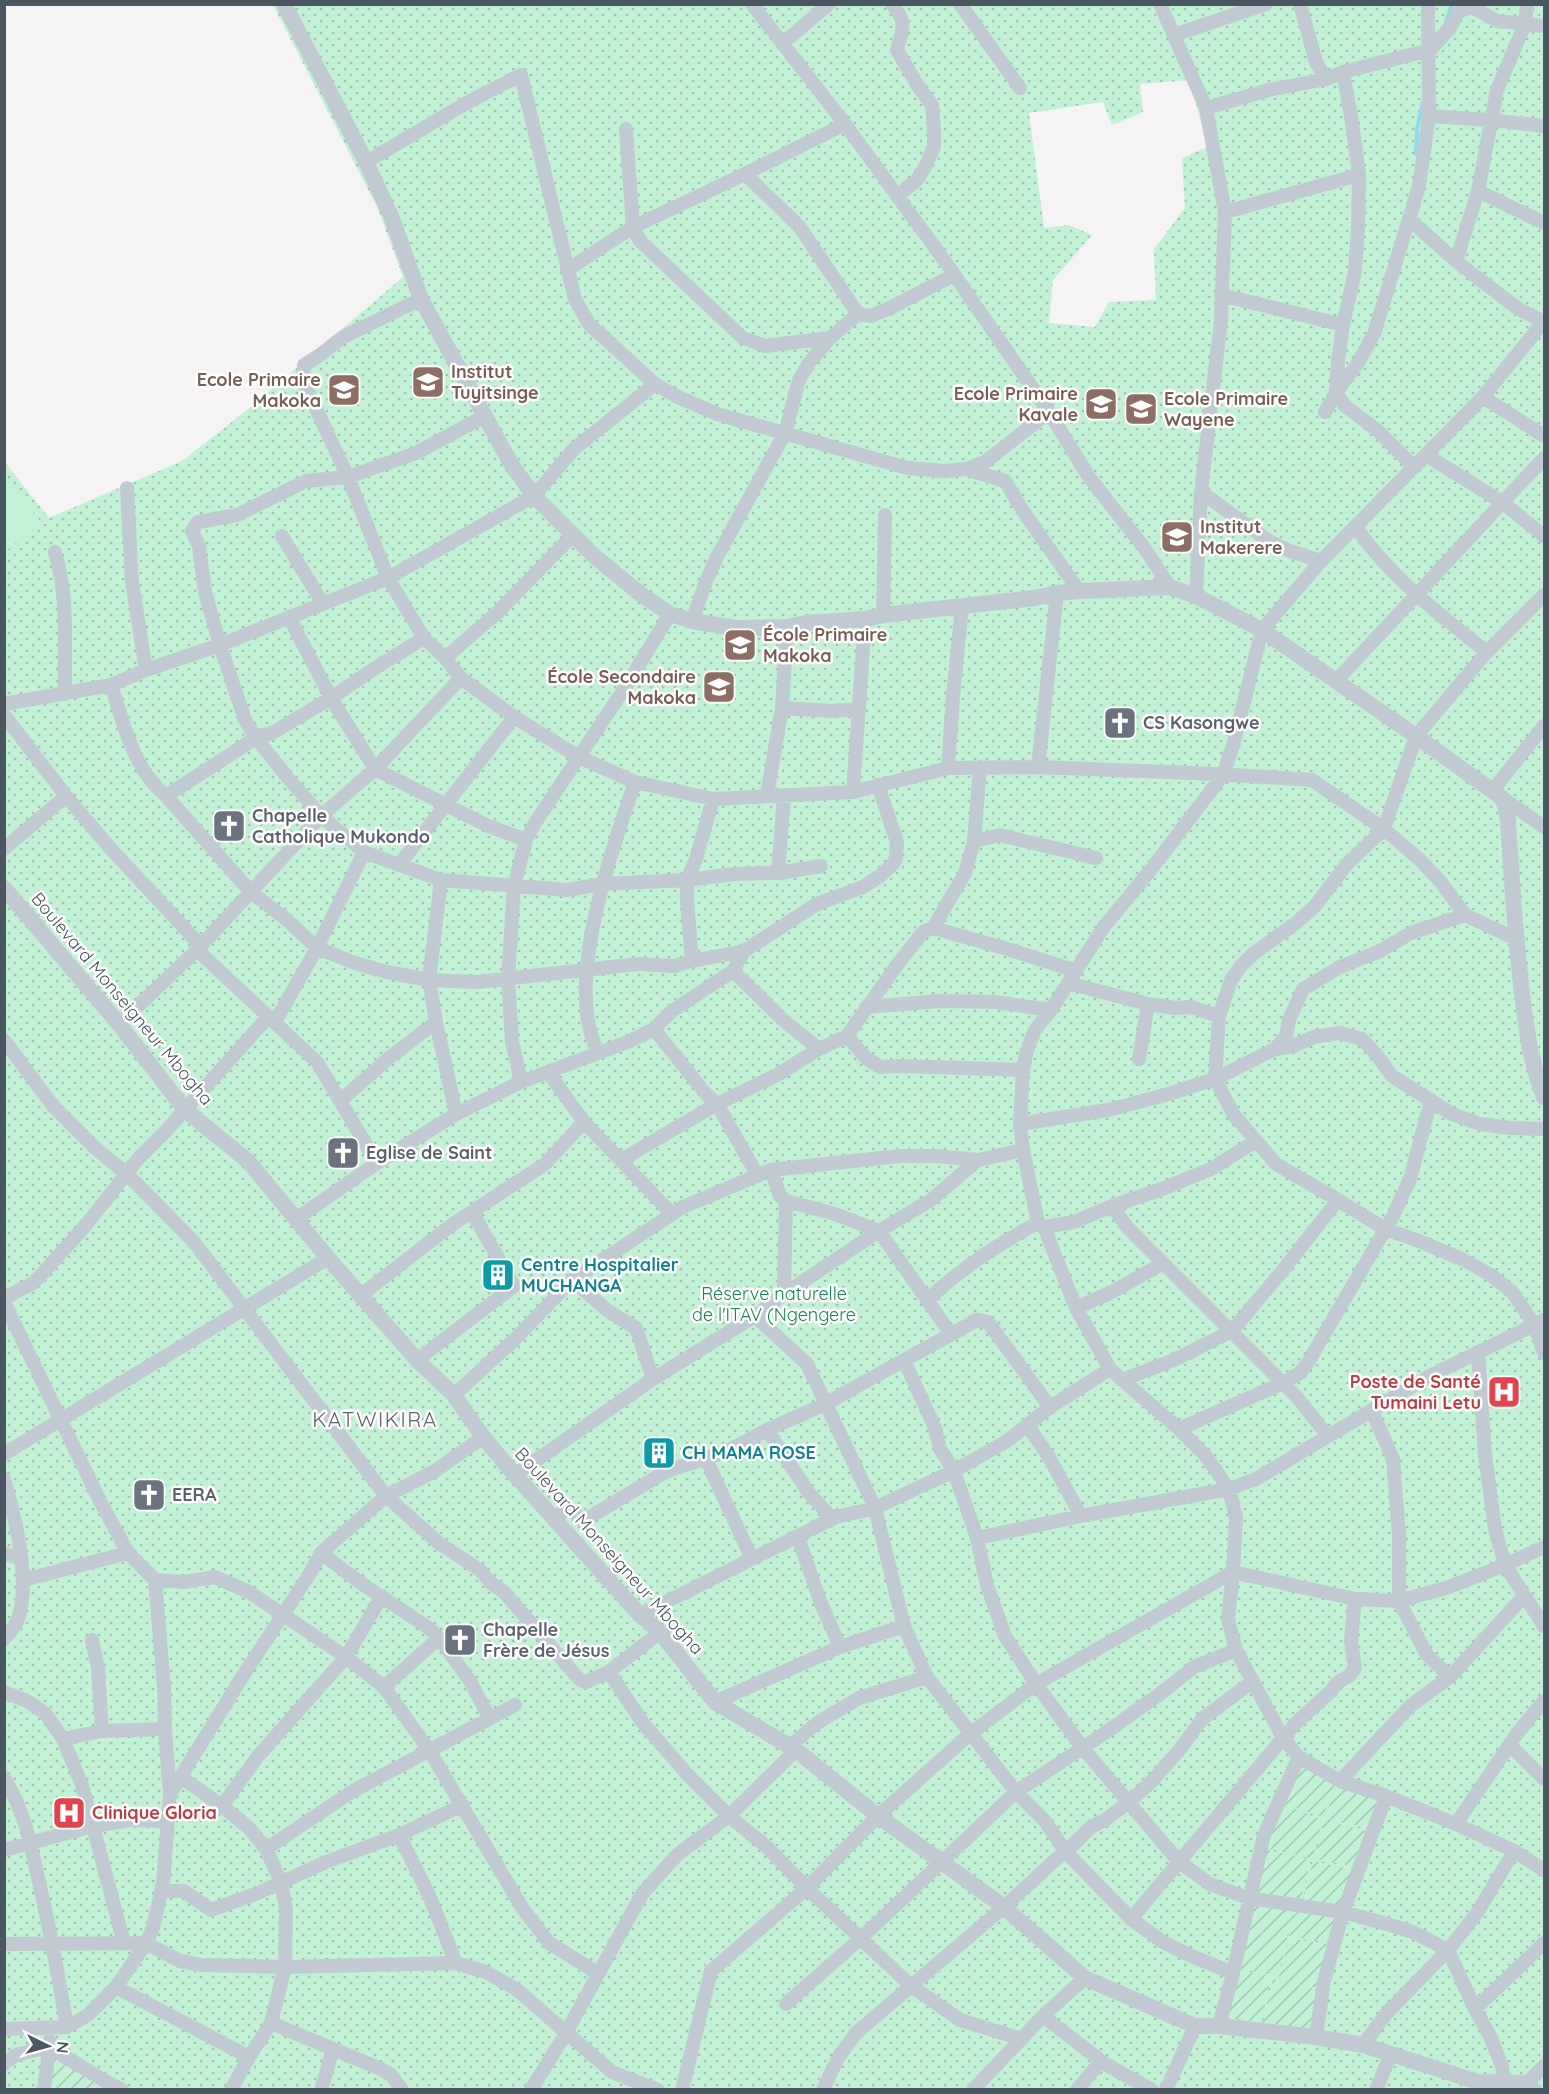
<svg xmlns="http://www.w3.org/2000/svg" width="1549" height="2094" font-family="Quicksand,sans-serif">
<style>
.grass{fill:url(#grass-dots);fill-rule:evenodd}
.garden{fill:url(#garden-furrows)}
.pitch{fill:#c3f1d5}
.lines{fill:none;stroke-linecap:round;stroke-linejoin:round}
.stream{stroke:#90daee;stroke-width:4}
.minor{stroke:#c1cad2;stroke-width:14}
.tertiary{stroke:#c1cad2;stroke-width:16}
.labels{text-anchor:middle;stroke-width:5;stroke-linejoin:round;paint-order:stroke}
.education-label{font-size:18px;font-weight:bold;fill:#785e54;stroke:#fff;text-anchor:start}
.worship-label{font-size:18px;font-weight:bold;fill:#5b616d;stroke:#fff;text-anchor:start}
.street-label{font-size:18px;fill:#4a5661;stroke:#fff}
.culture-label{font-size:18px;font-weight:bold;fill:#0d838f;stroke:#fff;text-anchor:start}
.park-label{font-size:18px;fill:#17864f;stroke:#fff}
.health-label{font-size:18px;font-weight:bold;fill:#be3a42;stroke:#fff;text-anchor:end}
.quarter-label{font-size:21px;letter-spacing:1.5px;fill:#5f6368;stroke:#fff}
</style>
<defs>
<pattern id="grass-dots" width="8" height="8" patternUnits="userSpaceOnUse" patternTransform="scale(1.5)"><rect width="8" height="8" fill="#c3f1d5"/><path d="M2 2h.1M6 6h.1" fill="none" stroke="#a0c6b0" stroke-width="1.8" stroke-linecap="round"/></pattern>
<pattern id="garden-furrows" width="10" height="10" patternUnits="userSpaceOnUse" patternTransform="scale(1.5)"><rect width="10" height="10" fill="#c3f1d5"/><path d="M-1 1l2-2M0 10L10 0M9 11l2-2" fill="none" stroke="#a0c6b0"/></pattern>
</defs>
<rect width="100%" height="100%" fill="#f5f3f3"/>
<path class="grass" d="M273,5H1544V2089H5L4,461L49,518L182,461L247,410L403,277L377,207ZM1190,80L1207,147L1182,158L1185,208L1154,249L1156,300L1109,302L1095,327L1049,323L1053,280L1092,235L1069,225L1044,228L1029,113L1103,102L1112,125L1143,112L1140,84Z"/>
<path class="garden" d="M1300,1762L1336,1780L1323,1818L1281,1802Z
M1337,1781L1383,1796L1369,1829L1325,1818Z
M1281,1803L1322,1820L1313,1859L1267,1848Z
M1324,1820L1369,1832L1357,1867L1314,1859Z
M1263,1849L1311,1860L1300,1902L1253,1894Z
M1313,1861L1355,1870L1342,1909L1302,1903Z
M1251,1899L1295,1907L1287,1937L1245,1929Z
M1297,1906L1339,1913L1331,1943L1289,1936Z
M1244,1930L1288,1938L1278,1976L1236,1968Z
M1289,1938L1330,1945L1318,1988L1282,1981L1318,1990L1307,2033L1262,2024L1273,1979L1278,1980Z
M1235,1970L1271,1976L1261,2023L1222,2017Z
M53,2054L96,2078L93,2089L48,2090Z"/>
<path class="pitch" d="M5,477L41,522L5,552H4Z"/>
<g class="lines">
<path class="stream" d="M1445,25L1452,4
M1416,154L1417,129L1423,102"/>
<path class="minor" d="M752,4L845,124L949,267L1049,412L1089,477L1145,549L1170,587
M892,4C908,24 903,27 897,50L918,86L932,105L934,130V147L926,165L917,180L897,196
M960,4L1020,88
M1160,4L1206,108L1225,212L1221,320L1201,492L1196,596
M1300,4L1316,62L1326,79
M1174,35L1266,4
M782,44L829,4
M1343,72L1352,122L1359,175L1358,227L1355,272L1343,325L1338,361L1336,392L1344,405L1378,431L1414,467
M1206,108L1269,90L1326,79L1343,72L1430,50L1450,28L1459,11L1472,7L1497,21L1544,26
M1429,116L1491,120L1544,126
M845,124L745,174L799,226L858,314
M626,129L633,227L640,241L743,338L765,346L830,338
M366,162L470,101L521,75L575,299L589,324L655,384
M1478,191L1544,223
M1225,212L1359,175
M1409,219L1456,261L1517,308L1544,322
M1456,261L1478,191L1497,90L1525,24L1527,4
M567,270L633,227L745,174
M1221,295L1343,325
M421,299L343,337L320,355L304,365L303,381L348,477L388,578L424,638L445,658L461,678L514,717L579,757L635,782L713,799L853,792L948,768L1038,767L1217,774L1312,780L1384,829L1419,859L1440,881L1465,915L1516,939
M1544,321L1483,397L1321,561L1262,630L1234,742L1223,775L1149,872L1103,928L1051,1010L1035,1030L1027,1050L1023,1070L1020,1124L1023,1150L1038,1223L1044,1227L1076,1308L1110,1369L1179,1429L1205,1455L1229,1489L1236,1518L1233,1572L1228,1619L1236,1650L1283,1738L1299,1757L1340,1781L1386,1796L1456,1824L1514,1851L1544,1870
M1483,397L1544,436
M1325,412L1336,392L1356,366L1374,334L1419,186L1429,116L1428,4
M485,416L416,453L348,477L306,481L237,515L198,522L192,531L199,546L205,592L220,645L245,720L256,738L288,778L321,816L364,852L441,880L567,890L602,884L687,880L735,874L778,873L821,866
M1426,455L1502,502L1544,536
M966,469L1005,481L1023,511L1079,591
M127,488L132,582L146,670
M1201,492L1269,541L1287,550L1321,561
M1355,526C1390,577 1439,614 1487,652
M282,536L323,604
M55,552C69,597 64,647 65,694
M883,615L885,515
M289,617L331,698L375,769L486,825L526,840
M692,621L707,579L718,555L785,433L799,380L809,363L830,338L858,314L871,316L892,307L954,275
M445,658L497,613L573,535
M1336,681L1544,458
M111,685C124,724 133,769 166,796L251,892L286,919L317,948L355,963L387,972L429,980L477,982L639,964L675,966L692,961L744,951
M4,704L111,685L146,670L220,645L388,578L534,496L574,449L655,384L676,396L717,414L907,468L945,471L966,469L985,462L1049,412
M782,708L830,711L859,709
M4,715L66,796L111,849L201,946
M1038,767L1057,593
M948,768L953,697L962,606
M1493,790L1544,726
M853,792L865,619
M767,795L782,708L787,627
M166,796L256,738L274,732L331,698L372,670L424,638
M1501,797L1544,827
M974,841L1000,835L1096,858
M4,849L66,796
M399,865L514,717
M778,873L784,796
M441,880L429,980L436,1022L456,1114
M933,928L1011,950L1076,971
M197,950L317,1062L377,1163
M692,961L687,901V880L696,859L713,799
M733,971L783,1020L819,1049
M1068,983L1148,1004L1176,1008L1191,1007L1219,1016L1215,1079L1234,1115L1276,1164L1338,1200L1385,1229L1414,1239L1464,1260L1491,1275L1513,1293L1534,1324L1544,1353
M866,1007L940,1001L995,1002L1051,1010
M1219,1016L1231,980L1241,966L1253,954L1296,923L1315,906L1347,864L1384,829L1416,736L1487,652L1544,595
M275,1022L317,948L364,852
M119,1024L197,950L321,816L375,769L461,678
M654,1029L706,1094L717,1104L758,1176
M847,1036L866,1058L880,1067L899,1066L1023,1070
M4,1040L53,1106L94,1147L127,1174L194,1242L386,1496L440,1544L480,1570L491,1583L504,1592L579,1679L586,1682L609,1672L660,1632
M1275,1049L1286,1036L1289,1020L1303,989L1340,967L1380,951L1411,933L1465,915
M598,1052C563,984 612,851 635,782
M1139,1059L1148,1004
M548,1072L584,1122L672,1214
M521,1082L512,1041L508,979L514,886L526,840L535,823L628,683L670,614
M340,1101L389,1058L436,1022
M1020,1124L1108,1110L1165,1095L1215,1079L1275,1049L1293,1046L1314,1037L1339,1033L1362,1039L1376,1054L1392,1076L1452,1114L1480,1124L1511,1128L1544,1129
M621,1160L717,1104L777,1075L819,1049L847,1036L897,965L923,932L933,928L965,873L974,841L980,767
M771,1170L780,1196L786,1201L784,1294
M786,1201L835,1214L879,1231L951,1334
M1112,1206L1127,1227L1296,1396L1328,1436
M296,1219L377,1163L456,1114L521,1082L630,1041L654,1029L672,1011L733,971L744,951L817,904L863,887L880,876L893,864L896,858L897,842L878,785
M1044,1227L1074,1222L1112,1206L1162,1189L1211,1169L1256,1141
M572,1280L608,1311L636,1328L653,1379
M361,1295L453,1224L545,1164L584,1122
M4,1298L33,1283L43,1273L86,1225L138,1159L165,1132L269,1016
M927,1300C961,1269 997,1244 1038,1223
M4,1302L99,1499L128,1553L155,1580L164,1688L165,1729L170,1794L163,1883L153,1928L146,1943L116,1987L88,2015L67,2027L4,2029
M1076,1308L1112,1292L1162,1264
M755,1316L807,1364L875,1508L904,1626L927,1677L1016,1792L1045,1821L1065,1851L1131,1919L1163,1942L1189,1955L1233,1973
M1478,1352L1485,1455L1495,1529L1505,1565L1544,1626
M417,1360L514,1286L472,1212
M904,1360L935,1428L940,1449L954,1471L977,1538L987,1585L1005,1636L1036,1684L1082,1747L1179,1862L1210,1884L1248,1898L1343,1912L1380,1922L1413,1932L1448,1950L1475,2009L1490,2036L1502,2066L1504,2081
M1122,1380L1174,1360L1232,1331L1283,1270L1338,1200
M454,1395L515,1339L572,1280L683,1207L771,1170L899,1156H936L978,1160
M1372,1411L1393,1459L1399,1535V1601L1427,1655L1450,1677
M1028,1426L1049,1457L1081,1516
M1179,1429L1283,1383L1300,1373L1307,1364L1393,1216L1410,1179L1431,1100
M767,1430L809,1493L828,1514L836,1517
M4,1454L328,1258
M706,1459L752,1559
M515,1475L653,1379L755,1316L784,1294L879,1231L931,1200L978,1160L1023,1150
M4,1479C15,1515 31,1583 18,1619C16,1626 9,1633 4,1639
M553,1518L566,1510L574,1512L583,1521L667,1471L728,1451L767,1430L825,1404L977,1320L988,1322L1050,1407
M798,1537L820,1601L840,1647
M977,1538L1081,1516L1229,1489L1256,1479L1428,1377L1544,1320
M321,1553L365,1586L429,1628L439,1638L470,1681L489,1717
M4,1554L20,1558
M23,1580L128,1553
M155,1580L184,1582L215,1577L249,1592L346,1657L384,1687L429,1750L523,1909L549,1943L588,1967L598,1975
M640,1615L836,1517L875,1508L954,1471L1007,1441L1050,1407L1110,1369
M92,1640L98,1668L102,1731
M609,1672L643,1723L687,1774L729,1816L767,1847L807,1888L910,1985L960,2020L1022,2039
M384,1687L439,1638
M4,1692L27,1701L45,1713L63,1739L82,1785L124,1943
M715,1702L840,1647L904,1626
M63,1739L102,1731L165,1729
M1510,1745L1544,1779
M790,1746L817,1723L859,1698L927,1677
M181,1777L222,1806L249,1828L266,1849L281,1882L286,1908L285,1967L271,2023L249,2057L231,2090
M4,1778C25,1811 32,1849 40,1887C51,1933 59,1980 67,2027
M1340,1781L1410,1706L1450,1677L1524,1596
M170,1794L244,1674L309,1575L321,1553L386,1496L435,1471L483,1437
M222,1806L258,1756L346,1657L382,1596
M1456,1824L1518,1732L1544,1701
M399,1835L429,1895L456,1963
M266,1849L353,1791L515,1705
M4,1850L93,1826L131,1820L168,1821
M161,1891H184L211,1910L258,1893L326,1862L399,1835L463,1805
M1131,1919L1295,1724L1331,1691L1337,1683L1349,1676L1355,1668L1351,1641L1355,1599
M4,1944L146,1943L180,1961L201,1965L285,1967L456,1963L486,1972L516,1989L612,2072L658,2090
M1085,1978L1043,2016L1105,2064L1152,2090
M116,1987L249,2057
M786,2004L861,1938L1016,1792L1105,1733L1161,1693L1194,1667L1236,1650
M1475,2009L1544,1943
M271,2023L381,2069L391,2075L402,2090
M1219,2026L1233,1973L1264,1835L1299,1757
M1316,2037L1324,1981L1343,1912L1386,1796
M1363,2045L1386,2014L1448,1950L1477,1913L1514,1851
M4,2064L16,2055L49,2047L105,2081L122,2090
M1527,2083L1544,2066
M44,2090L50,2041
M321,2090L333,2049
M531,2090L566,2033L642,1894L677,1855L729,1816L796,1750
M682,2090L711,1971L807,1888L878,1816L970,1734L1036,1684L1233,1572L1355,1599L1399,1601L1449,1587L1505,1565L1544,1547
M823,2090L838,2058L856,2033L1004,1907L1065,1851L1074,1844L1091,1827L1105,1820L1129,1802L1152,1781L1181,1748L1202,1719L1252,1682
M973,2090L1043,2016
M1077,2090L1101,2061
M1166,2090L1195,2026
M1376,2090L1391,2054"/>
<path class="tertiary" d="M284,4L366,162L391,216L421,299L511,464L534,496L594,556L642,595L670,614L692,621L734,628L787,627L806,623L865,619L883,615L1035,598L1057,593L1079,591L1170,587L1196,596L1262,630L1416,736L1501,797L1505,805L1508,822C1512,879 1515,936 1522,993C1526,1027 1531,1065 1544,1097
M4,888L119,1024L185,1110L248,1161L328,1258L417,1360L454,1395L483,1437L515,1475L640,1615L660,1632L715,1702L796,1750L878,1816L1004,1907L1085,1978L1195,2026H1219L1316,2037L1363,2045L1478,2082L1527,2083L1534,2090"/>
</g>
<defs>
<symbol id="school-square" viewBox="-11 -11 22 22"><rect x="-9" y="-9" width="18" height="18" rx="4" fill="#8d6e63" stroke="#fff"/><path d="M0-5L7-2L0 1L-7-2ZM-4 1L0 2.5L4 1V4Q0 6-4 4Z" fill="#fff"/></symbol>
<symbol id="church-square" viewBox="-11 -11 22 22"><rect x="-9" y="-9" width="18" height="18" rx="4" fill="#6b7280" stroke="#fff"/><path d="M-1.2-6h2.4v3.5h3.3v2.4h-3.3V6h-2.4V-.1h-3.3v-2.4h3.3Z" fill="#fff"/></symbol>
<symbol id="building-square" viewBox="-11 -11 22 22"><rect x="-9" y="-9" width="18" height="18" rx="4" fill="#0f9aa8" stroke="#fff"/><path d="M-4-6H4V6H1V3H-1V6H-4ZM-2.5-4.3h1.7v1.8h-1.7ZM.8-4.3h1.7v1.8H.8ZM-2.5-1h1.7V.8h-1.7ZM.8-1h1.7V.8H.8Z" fill="#fff"/></symbol>
<symbol id="hospital-square" viewBox="-11 -11 22 22"><rect x="-9" y="-9" width="18" height="18" rx="4" fill="#e0444e" stroke="#fff"/><path d="M-5-5h3v3.5h4V-5h3V5h-3V1.5h-4V5h-3Z" fill="#fff"/></symbol>
</defs>
<g fill-rule="evenodd">
<use href="#school-square" x="409" y="363" width="38" height="38"/>
<use href="#school-square" x="325" y="371" width="38" height="38"/>
<use href="#school-square" x="1082" y="385" width="38" height="38"/>
<use href="#school-square" x="1122" y="390" width="38" height="38"/>
<use href="#school-square" x="1158" y="518" width="38" height="38"/>
<use href="#school-square" x="721" y="626" width="38" height="38"/>
<use href="#school-square" x="700" y="668" width="38" height="38"/>
<use href="#church-square" x="1101" y="704" width="38" height="38"/>
<use href="#church-square" x="210" y="807" width="38" height="38"/>
<use href="#church-square" x="324" y="1134" width="38" height="38"/>
<use href="#building-square" x="479" y="1256" width="38" height="38"/>
<use href="#hospital-square" x="1485" y="1373" width="38" height="38"/>
<use href="#building-square" x="640" y="1434" width="38" height="38"/>
<use href="#church-square" x="130" y="1476" width="38" height="38"/>
<use href="#church-square" x="441" y="1621" width="38" height="38"/>
<use href="#hospital-square" x="50" y="1794" width="38" height="38"/>
</g>
<g class="labels">
<g class="education-label">
<text x="451" y="378">Institut<tspan x="451" dy="21">Tuyitsinge</tspan></text>
<text x="321" y="386" text-anchor="end">Ecole Primaire<tspan x="321" dy="21">Makoka</tspan></text>
<text x="1078" y="400" text-anchor="end">Ecole Primaire<tspan x="1078" dy="21">Kavale</tspan></text>
<text x="1164" y="405">Ecole Primaire<tspan x="1164" dy="21">Wayene</tspan></text>
<text x="1200" y="533">Institut<tspan x="1200" dy="21">Makerere</tspan></text>
<text x="763" y="641">École Primaire<tspan x="763" dy="21">Makoka</tspan></text>
<text x="696" y="683" text-anchor="end">École Secondaire<tspan x="696" dy="21">Makoka</tspan></text>
</g>
<g class="worship-label">
<text x="1143" y="729">CS Kasongwe</text>
<text x="252" y="822">Chapelle<tspan x="252" dy="21">Catholique Mukondo</tspan></text>
<text x="366" y="1159">Eglise de Saint</text>
<text x="172" y="1501">EERA</text>
<text x="483" y="1636">Chapelle<tspan x="483" dy="21">Frère de Jésus</tspan></text>
</g>
<g class="street-label">
<text transform="translate(122 999) rotate(50)" y="6">Boulevard Monseigneur Mbogha</text>
<text transform="translate(609 1551) rotate(48)" y="6">Boulevard Monseigneur Mbogha</text>
</g>
<g class="culture-label">
<text x="521" y="1271">Centre Hospitalier<tspan x="521" dy="21">MUCHANGA</tspan></text>
<text x="682" y="1459">CH MAMA ROSE</text>
</g>
<g class="park-label">
<text x="774" y="1300">Réserve naturelle<tspan x="774" dy="21">de l'ITAV (Ngengere</tspan></text>
</g>
<g class="health-label">
<text x="1481" y="1388">Poste de Santé<tspan x="1481" dy="21">Tumaini Letu</tspan></text>
<text x="92" y="1819" text-anchor="start">Clinique Gloria</text>
</g>
<g class="quarter-label">
<text x="375" y="1427">KATWIKIRA</text>
</g>
</g>
<rect width="1549" height="2094" fill="none" stroke="#4a5661" stroke-width="12"/>
<g transform="translate(48 2046) rotate(95)" stroke="#ffffff" stroke-width="4.5" paint-order="stroke">
<path d="M0-4.5L10 22L0 15L-10 22Z" fill="#4a5661"/>
<text y="-9" font-size="16" font-weight="bold" text-anchor="middle" fill="#4a5661">N</text>
</g>
</svg>
